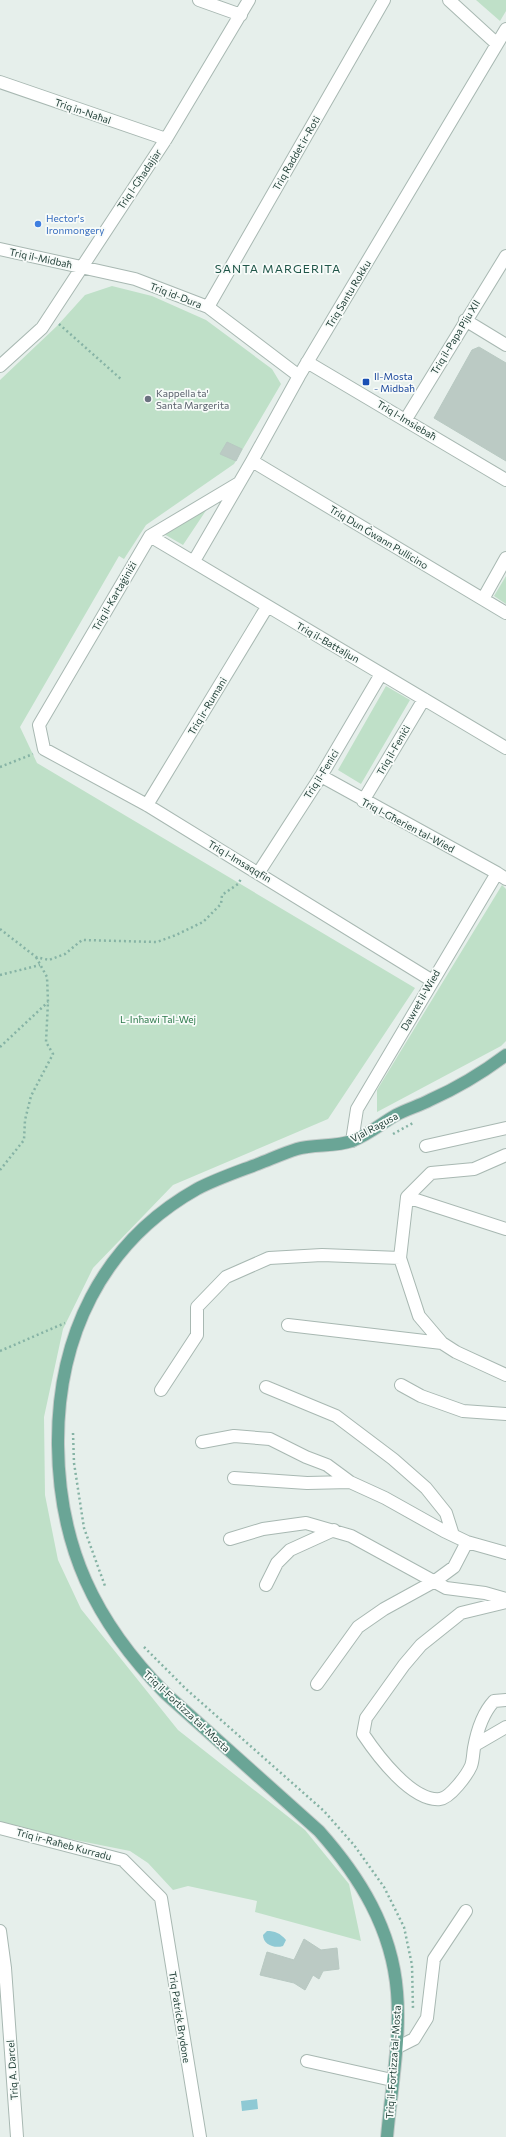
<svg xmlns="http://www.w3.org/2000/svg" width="506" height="2137" font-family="Commissioner,sans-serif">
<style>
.green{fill:#bfe0c8}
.water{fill:#8ec9d4}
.building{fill:#bbcac4;stroke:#b8c9c2}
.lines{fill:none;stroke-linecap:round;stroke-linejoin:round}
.minor-casing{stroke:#a8b8b2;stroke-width:14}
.major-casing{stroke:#c2cac8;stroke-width:14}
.path{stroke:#86b3a5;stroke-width:2.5;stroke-dasharray:2 3;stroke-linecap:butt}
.minor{stroke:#fff;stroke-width:12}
.major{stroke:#6aa596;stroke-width:12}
.shop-dot{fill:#3f7fe0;stroke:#f7fbf9;stroke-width:1.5}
.transit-dot{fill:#1a4fb4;stroke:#f7fbf9;stroke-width:1.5}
.worship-dot{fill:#6b7280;stroke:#f7fbf9;stroke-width:1.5}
.labels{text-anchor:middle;stroke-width:3.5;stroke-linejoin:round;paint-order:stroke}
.street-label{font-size:10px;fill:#24423a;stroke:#f7fbf9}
.shop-label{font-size:10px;fill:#366cbe;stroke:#f7fbf9;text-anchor:start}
.transit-label{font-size:10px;fill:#164399;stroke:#f7fbf9;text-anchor:start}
.worship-label{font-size:10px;fill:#5b616d;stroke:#f7fbf9;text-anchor:start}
.park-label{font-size:10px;fill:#2d7a4b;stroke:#f7fbf9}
.quarter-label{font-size:12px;letter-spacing:1px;fill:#1f5548;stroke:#f7fbf9}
</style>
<rect width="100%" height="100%" fill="#e6efeb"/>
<path class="green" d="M476,0H506V11L500,21Z
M112,286L152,296L206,320L272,369L281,384L234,464L146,525L124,559L119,556L20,727L37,763L415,988L328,1119L173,1185L93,1268L63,1329L44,1417L45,1495L58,1560L81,1609L178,1730L305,1830L349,1884L361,1941L255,1912L257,1901L188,1886L173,1890L148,1863L130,1851L0,1825V380L57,326L85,295Z
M207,509L183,545L164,534Z
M506,576V604L494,596Z
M386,686L410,700L361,784L338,770Z
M502,885L506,889V1041L501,1046L377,1112V1090Z"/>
<path class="water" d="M267,1931C275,1931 280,1933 286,1940L283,1946C274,1949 263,1944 263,1935Z
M257,2099L258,2109L242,2111L241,2101Z"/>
<path class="building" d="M479,347L506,363V461L434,418L472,350Z
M227,442L242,449L236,461L220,454Z
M304,1939L321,1950L337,1948L339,1969L323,1971L319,1979L313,1975L305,1990L294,1983L260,1975L267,1952L294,1960Z"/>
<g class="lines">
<defs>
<path id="minor" d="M199,0L241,15
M449,0L497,44
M0,82L166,139
M0,249L135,279L208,307L299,376
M208,307L384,0
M465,320L506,345
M307,362L506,480
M0,366L42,328L166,139L249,0
M406,419L506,256
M252,461L506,613
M239,483L150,536L39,725L44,749L147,805L431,980
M150,536L506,748
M194,561L252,461L299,376L506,29
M483,599L506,558
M321,776L497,873
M363,801L424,699
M147,805L267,607
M259,872L321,776L381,674
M352,1141L357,1109L497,873L506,879
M426,1146L506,1128
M407,1197L506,1229
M288,1325L442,1343L456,1352L506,1375
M442,1343L419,1316L400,1258L407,1197L431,1173L474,1169L506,1155
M401,1385L421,1396L463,1411L506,1414
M266,1387L336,1416L393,1459L426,1488L446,1513L453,1535
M161,1390L197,1335V1307L226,1277L269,1258L322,1255L400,1258
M202,1442L234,1436L270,1439L306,1457L327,1465L350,1482L385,1498L444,1531L467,1542L506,1553
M234,1478L307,1483L350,1482
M230,1539L263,1529L306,1523L351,1536L446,1588L485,1593L506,1599
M266,1585L277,1563L290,1550L334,1530
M506,1602L461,1613L421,1645L404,1665L366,1718L363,1734C377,1755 412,1802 440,1799C450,1798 467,1775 471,1766C473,1761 473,1754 474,1748C477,1731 482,1714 494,1701L506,1700
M317,1684L358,1627L384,1609L435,1581L454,1567L467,1542
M475,1745L506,1727
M0,1828L123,1860L161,1898L200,2137
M0,1931L5,1968L17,2137
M396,2048L414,2039L427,2018L434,1959L466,1911
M307,2061L392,2080"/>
<path id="major" d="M387,2137C391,2090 401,2038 397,1992C392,1929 360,1877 319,1831L166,1694C95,1622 59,1547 58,1445C57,1338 101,1243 197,1189C216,1179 237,1172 258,1164C271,1159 284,1153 297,1149C314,1144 335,1147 352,1141C368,1135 382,1123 396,1115C407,1109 419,1106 430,1100C457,1088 482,1073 506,1055"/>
</defs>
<use href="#minor" class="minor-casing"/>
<use href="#major" class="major-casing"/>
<path class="path" d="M59,324L122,380
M0,767L33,754
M0,929L36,957L49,960L65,954L82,940L157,942L176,935L203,922L221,904L222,895L238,884L241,879
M0,975L40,965
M0,1047L48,1002
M393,1134L413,1123
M0,1170L24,1140L25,1120L31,1096L53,1054L46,1042L48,1002L47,977L36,957
M0,1351L65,1323
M73,1433L74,1463L84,1528L105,1586
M144,1647L186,1689L324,1811L354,1845L384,1887L404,1927L412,1965L413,2009"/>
<use href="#minor" class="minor"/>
<use href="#major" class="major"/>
</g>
<circle class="shop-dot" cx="38" cy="224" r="4"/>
<rect class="transit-dot" x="362" y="378" width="8" height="8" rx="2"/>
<circle class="worship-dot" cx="148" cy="399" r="4"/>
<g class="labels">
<g class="street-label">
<text transform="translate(83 111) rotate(19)" y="4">Triq in-Naħal</text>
<text transform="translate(296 153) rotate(-60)" y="4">Triq Raddet ir-Roti</text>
<text transform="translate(139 179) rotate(-56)" y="4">Triq l-Għadajjar</text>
<text transform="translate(41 258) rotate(12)" y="4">Triq il-Midbaħ</text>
<text transform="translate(348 294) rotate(-59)" y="4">Triq Santu Rokku</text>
<text transform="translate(176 295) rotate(21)" y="4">Triq id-Dura</text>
<text transform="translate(455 337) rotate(-59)" y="4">Triq il-Papa Piju XII</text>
<text transform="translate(407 420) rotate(31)" y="4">Triq l-Imsiebaħ</text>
<text transform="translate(379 537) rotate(31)" y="4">Triq Dun Ġwann Pullicino</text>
<text transform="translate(114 596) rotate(-60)" y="4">Triq il-Kartaġiniżi</text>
<text transform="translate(328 642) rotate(30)" y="4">Triq il-Battaljun</text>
<text transform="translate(207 706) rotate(-59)" y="4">Triq ir-Rumani</text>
<text transform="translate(393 750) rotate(-60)" y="4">Triq il-Feniċi</text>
<text transform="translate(321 774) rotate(-58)" y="4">Triq il-Fenici</text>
<text transform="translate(408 825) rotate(28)" y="4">Triq l-Għerien tal-Wied</text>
<text transform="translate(240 861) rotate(31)" y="4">Triq l-Imsaqqfin</text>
<text transform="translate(420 1000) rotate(-60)" y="4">Dawret il-Wied</text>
<text transform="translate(374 1127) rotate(-28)" y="4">Vjal Ragusa</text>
<text transform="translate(187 1711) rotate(43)" y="4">Triq il-Fortizza tal-Mosta</text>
<text transform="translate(64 1844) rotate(15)" y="4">Triq ir-Raħeb Kurradu</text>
<text transform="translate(180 2017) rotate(81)" y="4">Triq Patrick Brydone</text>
<text transform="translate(393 2062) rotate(-86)" y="4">Triq il-Fortizza tal-Mosta</text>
<text transform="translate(12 2070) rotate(-94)" y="4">Triq A. Darcel</text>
</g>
<g class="shop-label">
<text x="46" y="222">Hector's<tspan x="46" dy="12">Ironmongery</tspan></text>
</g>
<g class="transit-label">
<text x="374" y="380">Il-Mosta<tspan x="374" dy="12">- Midbaħ</tspan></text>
</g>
<g class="worship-label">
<text x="156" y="397">Kappella ta'<tspan x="156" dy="12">Santa Margerita</tspan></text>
</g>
<g class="park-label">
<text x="158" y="1023">L-Inħawi Tal-Wej</text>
</g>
<g class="quarter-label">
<text x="278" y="273">SANTA MARGERITA</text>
</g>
</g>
</svg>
